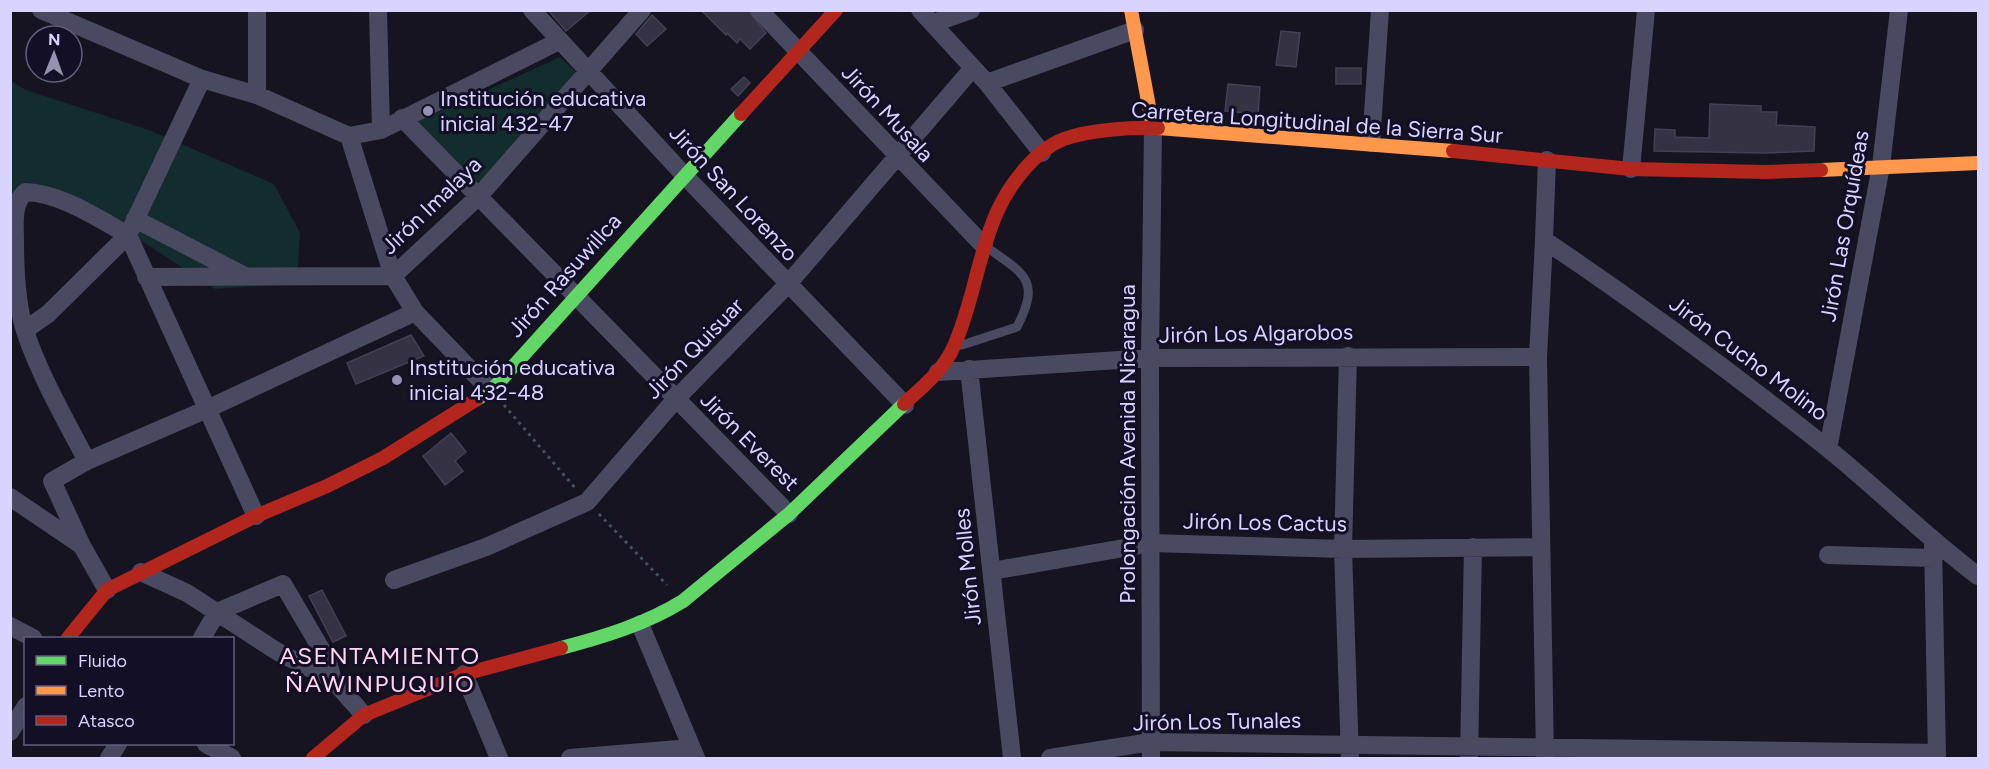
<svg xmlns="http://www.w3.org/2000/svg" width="1989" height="769" font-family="Figtree,sans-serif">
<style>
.green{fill:#132c2d}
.building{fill:#343243;stroke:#433f54;stroke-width:1.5}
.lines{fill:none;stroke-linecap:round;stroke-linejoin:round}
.path{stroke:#44505f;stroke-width:3;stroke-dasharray:3 4.5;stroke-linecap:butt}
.lane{stroke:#4a4962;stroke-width:9}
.street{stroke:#4a4962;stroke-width:18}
.fast{stroke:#63d668;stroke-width:14}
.slow{stroke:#ff974d;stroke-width:14}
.jam{stroke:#b3261e;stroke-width:14}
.poi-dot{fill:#9591b1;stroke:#130f26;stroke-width:2}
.labels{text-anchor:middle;stroke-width:6;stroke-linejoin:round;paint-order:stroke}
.poi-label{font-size:22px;fill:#d9d4ff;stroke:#130f26;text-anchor:start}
.street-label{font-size:22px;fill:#d9d4ff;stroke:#130f26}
.neighbourhood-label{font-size:24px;letter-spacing:1.5px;fill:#ffd6f0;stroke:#130f26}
</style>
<rect width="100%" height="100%" fill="#161421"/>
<path class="green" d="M560,57L575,71L574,82L482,181H473L417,122Z
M11,81L26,90L149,130L274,184L300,233L297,283L215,289L108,219L22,189L11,214Z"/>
<path class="building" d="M548,10H591L566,31Z
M701,10H748L766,33L750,49L740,39L737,43L727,33L726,35Z
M652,15L666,29L647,46L636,34Z
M1281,31L1300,33L1296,67L1276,65Z
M1336,68H1361V84H1336Z
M744,77L750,83L738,96L731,89Z
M1228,84L1260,87L1258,114L1225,111Z
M1710,104L1761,106V112H1777L1776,125L1815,127L1814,151L1765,153L1654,151L1655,129L1675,130V137L1709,138Z
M411,335L424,356L356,384L347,363Z
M451,433L466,452L455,461L463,471L445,485L423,456Z
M322,590L346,636L333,642L309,596Z"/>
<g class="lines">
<path class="path" d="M504,405L576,489
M599,514L667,585"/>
<path class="lane" d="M962,345L1017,327C1039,283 1028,276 992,251"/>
<path class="street" d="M41,10L202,79L257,95L349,136L381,130L559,41
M378,10L381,130
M532,10L686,177L905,405
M759,10L984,246
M920,10L987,83L1042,153
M934,23L971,10
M202,79L128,235L256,516
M987,83L1135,30
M257,95V10
M402,118L789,514
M349,136L393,276L415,312L491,391
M1371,143L1380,10
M1547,160L1544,240C1641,305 1734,374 1826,447C1878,489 1925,536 1978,576
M1631,169L1646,10
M135,219L243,275
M1544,240L1538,357L1545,757
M146,277L393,276L479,196L642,10
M25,330L48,314L128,235C97,218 61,193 25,192C12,205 15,223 15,240C15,269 16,303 25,331C40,376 65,419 87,461
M1348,356L1343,549L1350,758
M969,369L1012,758
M938,372L1150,358L1538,357
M1828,449L1881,166L1899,10
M10,497L81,545
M1933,542L1937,758
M1828,555L1933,558
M992,571L1152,543L1343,549L1539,547
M141,572L187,593L278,652L333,680
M394,580L486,547L587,502L675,400L788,284L972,69
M107,590L82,546L52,481L87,461L205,410L415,312
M640,624L696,758
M10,626L33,638
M202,638L217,612L283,584L327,659L333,680L364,715
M464,674L499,758
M10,732L26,706
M206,744L232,758
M109,758L118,744
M570,758L691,748
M1050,758L1151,742L1937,753
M1151,758L1150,358L1153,128
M1469,758L1473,547"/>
<path class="fast" d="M477,399L491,391L741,114
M561,648C603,637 646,624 683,601L789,514L904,404"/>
<path class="slow" d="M1131,10L1153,128
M1158,128L1453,151
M1821,170L1978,163"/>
<path class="jam" d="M741,114L836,10
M1453,151L1631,169L1765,172L1821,170
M904,404C922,387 944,370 954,346C973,304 978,254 997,212C1009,185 1035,150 1064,139C1088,130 1132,127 1158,128
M68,638L107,590L256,516L327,486L383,458L477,399
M313,758L364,715L464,674L561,648"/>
</g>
<g class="poi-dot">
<circle cx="428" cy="111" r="6"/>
<circle cx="397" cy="380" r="6"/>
</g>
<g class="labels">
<g class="poi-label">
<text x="440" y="106">Institución educativa<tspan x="440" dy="25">inicial 432-47</tspan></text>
<text x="409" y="375">Institución educativa<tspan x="409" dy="25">inicial 432-48</tspan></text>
</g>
<g class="street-label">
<text transform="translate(888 113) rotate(47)" y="8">Jirón Musala</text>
<text transform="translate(1317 122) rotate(4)" y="8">Carretera Longitudinal de la Sierra Sur</text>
<text transform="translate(734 193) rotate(47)" y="8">Jirón San Lorenzo</text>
<text transform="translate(431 205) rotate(-44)" y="8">Jirón Imalaya</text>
<text transform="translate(1844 226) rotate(-80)" y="8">Jirón Las Orquídeas</text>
<text transform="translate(564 275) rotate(-48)" y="8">Jirón Rasuwillca</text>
<text transform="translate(1256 333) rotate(-1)" y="8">Jirón Los Algarobos</text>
<text transform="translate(694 348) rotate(-46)" y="8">Jirón Quisuar</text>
<text transform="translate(1749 358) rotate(37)" y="8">Jirón Cucho Molino</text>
<text transform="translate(750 441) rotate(45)" y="8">Jirón Everest</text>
<text transform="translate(1127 444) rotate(-90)" y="8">Prolongación Avenida Nicaragua</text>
<text transform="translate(1265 522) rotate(1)" y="8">Jirón Los Cactus</text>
<text transform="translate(967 567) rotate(-96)" y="8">Jirón Molles</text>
<text transform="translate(1217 721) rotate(-1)" y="8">Jirón Los Tunales</text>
</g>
<g class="neighbourhood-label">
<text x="380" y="664">ASENTAMIENTO<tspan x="380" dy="28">ÑAWINPUQUIO</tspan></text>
</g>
</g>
<rect width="1989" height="769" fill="none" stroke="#d9d4ff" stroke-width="24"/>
<rect x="24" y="637" width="210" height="108" fill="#130f26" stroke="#625e7d" stroke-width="1.5"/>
<rect x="36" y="656" width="30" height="9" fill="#63d668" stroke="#625e7d" stroke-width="1.5"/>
<text x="78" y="667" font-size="18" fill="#d9d4ff">Fluido</text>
<rect x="36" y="686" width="30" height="9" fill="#ff974d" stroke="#625e7d" stroke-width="1.5"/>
<text x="78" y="697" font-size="18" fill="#d9d4ff">Lento</text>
<rect x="36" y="716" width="30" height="9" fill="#b3261e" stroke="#625e7d" stroke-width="1.5"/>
<text x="78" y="727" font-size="18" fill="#d9d4ff">Atasco</text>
<g transform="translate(54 54) rotate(1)"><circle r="28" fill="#130f26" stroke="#625e7d" stroke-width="1.5"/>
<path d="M0-4.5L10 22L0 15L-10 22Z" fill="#9591b1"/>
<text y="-9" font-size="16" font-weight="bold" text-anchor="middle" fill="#d9d4ff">N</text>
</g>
</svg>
